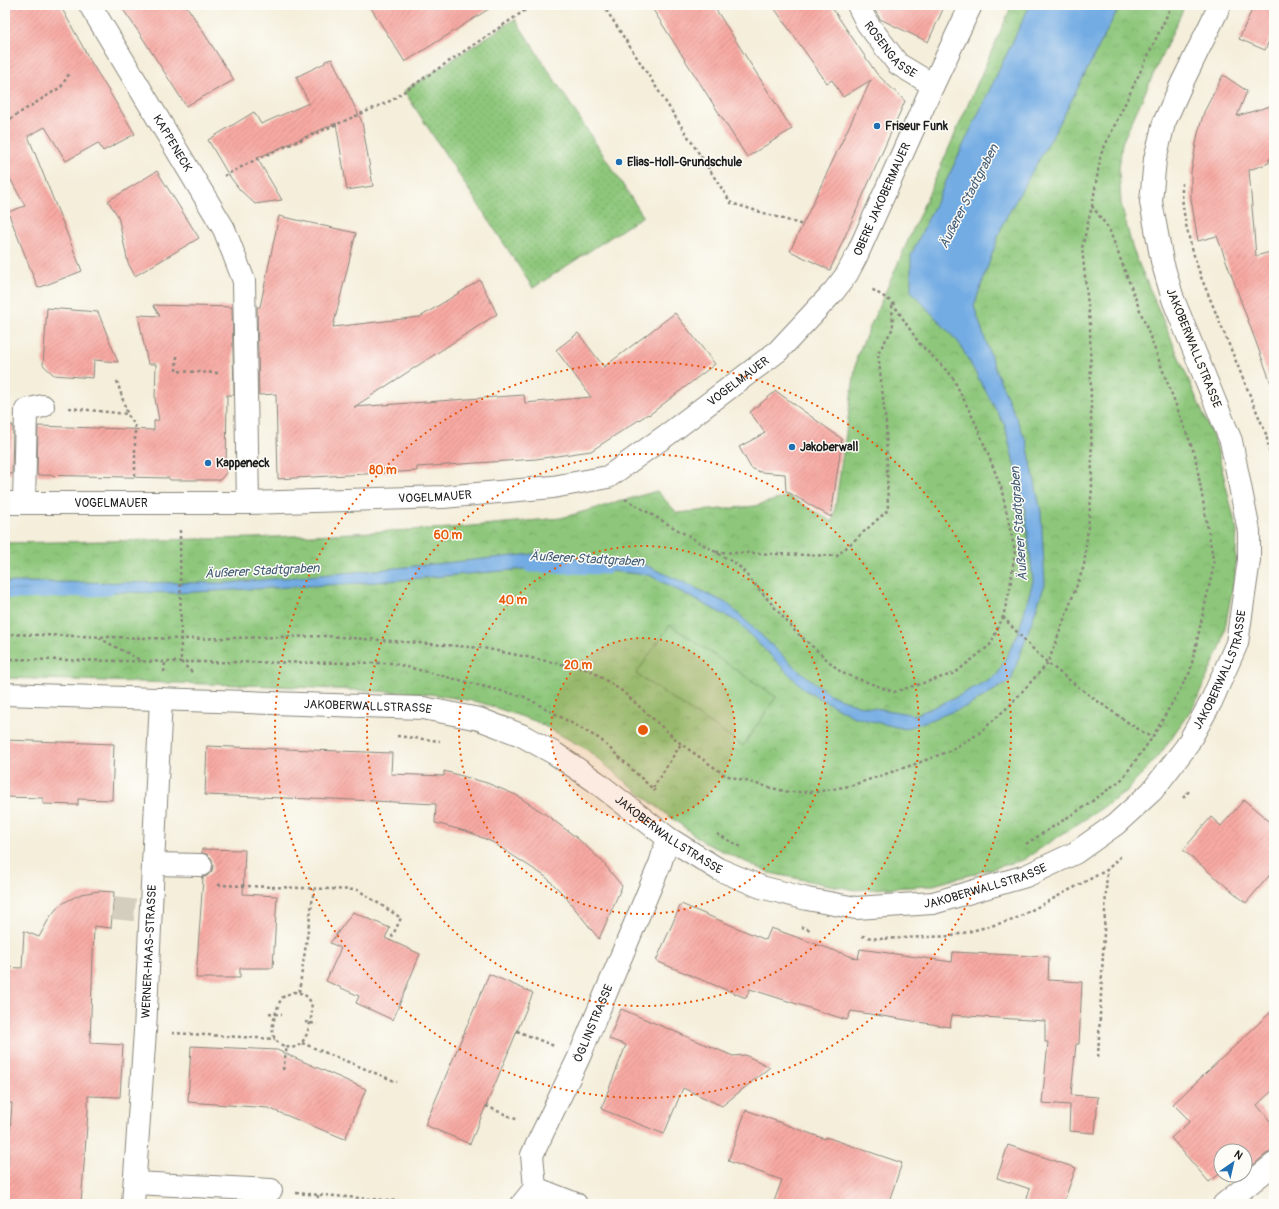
<svg xmlns="http://www.w3.org/2000/svg" width="1279" height="1209" font-family="Pangolin,sans-serif">
<style>
.grass{fill:url(#grass-dots);stroke:#55724c}
.park{fill:url(#park-crowns);stroke:#55724c}
.pitch{fill:#8ec77c;stroke:#55724c}
.water{fill:#73ace3;stroke:#486480}
.lines{fill:none;stroke-linecap:round;stroke-linejoin:round}
.stream{stroke:#73ace3;stroke-width:9}
.building{fill:url(#building-hatch)}
.minor-tunnel{stroke:#d4cebe;stroke-width:22;stroke-dasharray:22 11;stroke-linecap:butt}
.minor-casing{stroke:#88857b;stroke-width:24}
.path{stroke:#88857b;stroke-width:2.5;stroke-dasharray:3 3;stroke-linecap:butt}
.minor{stroke:#fff;stroke-width:22}
.ring{fill:none;stroke:#e8590c;stroke-width:2;stroke-dasharray:2 4}
.poi-dot{fill:#1f6fb2;stroke:#fdfcf7;stroke-width:1.5}
.labels{text-anchor:middle;stroke-width:3;stroke-linejoin:round;paint-order:stroke}
.street-label{font-size:12px;fill:#1c1c1c;stroke:#fdfcf7}
.poi-label{font-size:12px;font-weight:bold;fill:#1c1c1c;stroke:#fdfcf7;text-anchor:start}
.water-label{font-size:13px;font-style:italic;fill:#435d76;stroke:#fdfcf7}
.centre{fill:#e8590c;stroke:#fdfcf7;stroke-width:2}
.ring-label{font-size:12px;text-anchor:middle;font-weight:bold;fill:#e8590c;stroke:#fdfcf7;stroke-width:3;stroke-linejoin:round;paint-order:stroke}
</style>
<defs>
<pattern id="grass-dots" width="8" height="8" patternUnits="userSpaceOnUse"><rect width="8" height="8" fill="#8ec77c"/><path d="M2 2h.1M6 6h.1" fill="none" stroke="#7aaa6b" stroke-width="1.8" stroke-linecap="round"/></pattern>
<pattern id="park-crowns" width="20" height="18" patternUnits="userSpaceOnUse"><rect width="20" height="18" fill="#8ec77c"/><path d="M2 6a3 3 0 1 1 6 0M12 15a3 3 0 1 1 6 0" fill="none" stroke="#7aaa6b"/></pattern>
<pattern id="building-hatch" width="6" height="6" patternUnits="userSpaceOnUse"><rect width="6" height="6" fill="#f7a8a2"/><path d="M-1 1l2-2M0 6l6-6M5 7l2-2" fill="none" stroke="#d3908b"/></pattern>
</defs>
<rect width="100%" height="100%" fill="#fdfcf7"/>
<filter id="ink" filterUnits="userSpaceOnUse"><feTurbulence type="fractalNoise" baseFrequency=".025" numOctaves="2"/><feDisplacementMap in="SourceGraphic" scale="8" xChannelSelector="R" yChannelSelector="G"/><feConvolveMatrix kernelMatrix="1 2 1 2 8 2 1 2 1" color-interpolation-filters="sRGB"/></filter>
<filter id="wash" filterUnits="userSpaceOnUse"><feTurbulence type="fractalNoise" baseFrequency=".012" numOctaves="4" result="noise"/><feDisplacementMap in="SourceGraphic" scale="16" xChannelSelector="R" yChannelSelector="G"/><feGaussianBlur stdDeviation="0.9" result="paint"/><feColorMatrix in="noise" values="0 0 0 0 0 0 0 0 0 0 0 0 0 0 0 0 0 1.4 0 .05"/><feComposite in="paint" operator="in"/></filter>
<g filter="url(#wash)">
<rect width="100%" height="100%" fill="#f4eeda"/>
<path class="grass" d="M515,19L643,216L533,288L404,91Z"/>
<path class="park" d="M1012,5H1185L1122,143L1119,170L1121,204L1133,250L1216,444L1237,531L1235,576L1222,643L1195,704L1163,750L1126,792L1023,860L930,886L854,890L770,873L705,843L644,797L586,749L535,721L479,702L430,694L276,686L5,678V543L255,538L450,528L561,518L657,491L677,513L755,506L788,496L833,522L857,356Z"/>
<path class="pitch" d="M670,625L776,697L743,746L636,674Z"/>
<path class="water" d="M1030,5H1120L1062,119L1003,223L974,306L995,369L1027,443L1041,512L1045,584L1011,680L968,706L905,729L854,717L805,690L736,621L649,575L559,566L364,583L177,593L5,590V582L226,583L366,571L533,554L643,564L685,583L728,604L797,669L829,694L857,705L915,715L953,699L997,675L1018,634L1033,581L1025,509L1005,426L959,343L911,291V255Z"/>
<g class="lines">
<path class="stream" d="M529,568L607,570
M5,594L22,595L109,591"/>
</g>
<g id="blocks">
<path class="building" d="M5,5H60L91,62L135,134L103,151L98,143L66,161L45,127L28,136L82,271L38,288L8,212L25,206L5,169Z
M120,5H186L234,80L186,106L140,34Z
M369,5H495L405,62Z
M650,5H713L792,129L747,157Z
M772,5H830L877,74L905,101L830,270L790,251L871,80L843,97L832,80L827,83Z
M872,5H945L928,42L880,19Z
M1254,5H1274V30L1265,50L1239,39Z
M332,59L362,122L373,186L347,190L336,123L257,158L282,200L255,204L240,190L228,174L208,140L254,112L261,124L309,103L296,77L325,63V61Z
M1223,75L1247,91L1237,116L1274,105V158L1269,159V163L1249,170L1256,256L1274,251V382L1271,383L1217,236L1198,241L1191,199V172L1198,133L1204,112Z
M157,171L199,238L135,276L128,263L118,216L108,201Z
M279,216L356,233L333,327L420,317L480,280L497,314L354,407L524,395L525,403L591,397L556,350L578,333L604,367L675,313L715,364L649,415L648,414L591,451L536,459L417,467V471L278,479L276,394L259,395L257,307H260Z
M153,305L232,307L234,395H227L226,473L220,480H170L169,478L37,475L38,426L154,430V421L159,420L155,399L156,364H148L138,315L160,316Z
M47,308L98,312L118,362L94,360L93,378L54,375L43,365Z
M776,391L842,439L831,517L786,491L785,474L760,472L751,468L739,447L765,433L750,412Z
M5,425H13L12,474H5Z
M5,740L114,744L112,800L78,799V805L43,804V798L5,797Z
M207,746L392,753L391,774L444,776V771L487,783L516,795L548,816L577,838L601,860L622,886L599,939L564,895L546,877L492,842L469,832L435,823L436,804L311,798V799L205,795Z
M1244,800L1274,825V870L1246,903L1183,850L1211,817L1221,826Z
M202,849L245,850L243,894L277,896L273,968H240V978H196L203,878H201L207,876L212,871L213,866L212,859L207,854L202,853Z
M99,891L114,892L111,928L94,926L90,1043L123,1045L120,1097L88,1096V1112L81,1204H5L12,1103H5V967L22,968L24,931L39,937L50,917L57,908L65,902L81,894Z
M681,904L766,940L771,928L858,959L860,949L952,962L953,952L1049,957L1048,980L1082,982L1079,1044H1076L1071,1095L1098,1097L1095,1133L1069,1131L1070,1105L1042,1103L1048,1042H1045V1021L952,1015L950,1027L851,1011L847,1020L750,989L746,998L656,961Z
M353,912L390,928L385,938L420,954L393,1020L356,1003L359,996L326,981L341,948L330,943Z
M489,974L533,993L470,1144L425,1125Z
M621,1009L733,1056L745,1055L770,1067L722,1106L683,1088L664,1134L601,1109L626,1045L609,1039Z
M1274,1009V1089L1257,1105L1274,1126V1151L1266,1154L1252,1166L1245,1157V1151H1221V1173L1209,1182L1171,1138L1190,1121L1173,1104Z
M191,1046L277,1050L366,1089L345,1139L268,1108L188,1102Z
M746,1110L825,1139L826,1137L902,1163L888,1204H773L782,1180L728,1161Z
M1008,1145L1076,1168L1063,1204H1025L1030,1189L997,1178Z"/>
</g>
</g>
<g filter="url(#ink)">
<use href="#blocks" fill-opacity="0" stroke="#88857b" stroke-width="1"/>
<g class="lines">
<path class="minor-tunnel" d="M113,908L150,912"/>
<defs>
<g id="minor">
<path id="s1" d="M90,5L224,229L244,281L248,503"/>
<path id="s2" d="M858,5L867,23L898,64L933,85"/>
<path id="s3" d="M5,503H248L443,497L553,487L608,477L671,432L778,351L834,291L847,274L856,257L933,85L971,5"/>
<path d="M24,503L26,410L43,406"/>
<path id="s4" d="M5,694L423,708L479,719L521,735L554,753L595,781L668,838L718,869L761,887L807,899L856,908L933,903L1026,876L1075,853L1116,824L1152,791L1186,747L1211,702L1237,643L1249,560V531L1231,441L1173,299L1162,261L1151,202L1155,159L1164,123L1181,85L1220,5"/>
<path d="M153,864L201,865"/>
<path d="M135,1183L271,1190"/>
<path d="M535,1188L576,1204"/>
<path id="s5" d="M133,1204L145,1031L161,699"/>
<path id="s6" d="M522,1204L535,1188L532,1155L579,1057L660,864L668,838"/>
<path d="M1224,1204L1274,1164"/>
</g>
</defs>
<use href="#minor" class="minor-casing"/>
<path class="path" d="M603,5L731,203L803,225
M5,122L61,87L69,74
M224,176L257,159L390,101L533,5
M1182,183C1181,215 1191,247 1201,277L1266,434L1274,475
M177,356L176,371L219,373
M117,381L127,413
M69,408L127,414L135,425V476
M625,499L738,565L795,631L842,673L894,692L955,673L990,645L1003,617L1010,588L1015,551L1001,487L976,424L952,376L919,343L892,302L870,288
M180,530L181,662L193,673
M716,552L837,556L888,510L886,424L878,353L893,328L892,303
M1003,617C1018,633 1032,649 1048,663C1081,690 1116,715 1152,738
M5,634L181,639L327,636L483,648L590,670L622,691L681,744L725,775L760,785L788,792H815L850,786L918,763L949,751L978,734L1009,706L1048,663L1084,566L1092,488L1090,324L1082,248L1092,206L1101,154L1172,5
M99,638L142,661
M5,659L181,662L392,663L525,697L600,739L655,791
M164,672L165,662
M397,736L440,741
M653,788L681,744
M1183,798L1190,790
M717,834L741,847
M1026,844L1087,805L1122,779L1152,738L1190,672L1214,564L1195,455L1109,229L1092,206
M218,885L358,890L401,918L390,941
M801,927L811,930
M862,936L878,939L952,936L1013,920L1107,870L1122,855
M293,992C313,993 314,1007 310,1023C307,1037 300,1054 282,1045C268,1038 273,1023 276,1012C278,1007 279,1002 282,998C285,995 289,994 293,992Z
M299,992L314,889
M269,1013L282,1015
M305,1022L317,1024
M517,1031L554,1046
M172,1033L275,1039
M302,1043L397,1082
M1098,1057L1107,870
M283,1070L287,1046
M486,1106L518,1120
M296,1193L436,1204
M317,1204L318,1195"/>
<use href="#minor" class="minor"/>
</g>
</g>
<circle cx="643" cy="730" r="92" fill="#e8590c" fill-opacity=".12"/>
<g class="ring">
<circle cx="643" cy="730" r="92"/>
<circle cx="643" cy="730" r="184"/>
<circle cx="643" cy="730" r="276"/>
<circle cx="643" cy="730" r="368"/>
</g>
<g class="poi-dot">
<circle cx="877" cy="126" r="4"/>
<circle cx="619" cy="162" r="4"/>
<circle cx="792" cy="447" r="4"/>
<circle cx="208" cy="463" r="4"/>
</g>
<g class="labels">
<g class="street-label">
<text dy="4" stroke="none"><textPath href="#s2" startOffset="56">ROSENGASSE</textPath></text>
<text dy="4" stroke="none"><textPath href="#s1" startOffset="161">KAPPENECK</textPath></text>
<text dy="4" stroke="none"><textPath href="#s3" startOffset="1002">OBERE JAKOBERMAUER</textPath></text>
<text transform="translate(1194 348) rotate(68)" y="4">JAKOBERWALLSTRASSE</text>
<text dy="4" stroke="none"><textPath href="#s3" startOffset="766">VOGELMAUER</textPath></text>
<text dy="4" stroke="none"><textPath href="#s3" startOffset="430">VOGELMAUER</textPath></text>
<text dy="4" stroke="none"><textPath href="#s3" startOffset="106">VOGELMAUER</textPath></text>
<text dy="4" stroke="none"><textPath href="#s4" startOffset="1371">JAKOBERWALLSTRASSE</textPath></text>
<text dy="4" stroke="none"><textPath href="#s4" startOffset="363">JAKOBERWALLSTRASSE</textPath></text>
<text dy="4" stroke="none"><textPath href="#s4" startOffset="699">JAKOBERWALLSTRASSE</textPath></text>
<text dy="4" stroke="none"><textPath href="#s4" startOffset="1035">JAKOBERWALLSTRASSE</textPath></text>
<text dy="4" stroke="none"><textPath href="#s5" startOffset="253">WERNER-HAAS-STRASSE</textPath></text>
<text dy="4" stroke="none"><textPath href="#s6" startOffset="199">ÖGLINSTRASSE</textPath></text>
</g>
<g class="poi-label">
<text x="885" y="130">Friseur Funk</text>
<text x="627" y="166">Elias-Holl-Grundschule</text>
<text x="800" y="451">Jakoberwall</text>
<text x="216" y="467">Kappeneck</text>
</g>
<g class="water-label">
<text transform="translate(968 196) rotate(-63)" y="5">Äußerer Stadtgraben</text>
<text transform="translate(1018 524) rotate(-94)" y="5">Äußerer Stadtgraben</text>
<text transform="translate(587 558) rotate(3)" y="5">Äußerer Stadtgraben</text>
<text transform="translate(262 570) rotate(-3)" y="5">Äußerer Stadtgraben</text>
</g>
</g>
<circle cx="643" cy="730" r="6" class="centre"/>
<g class="ring-label">
<text x="383" y="474">80 m</text>
<text x="448" y="539">60 m</text>
<text x="513" y="604">40 m</text>
<text x="578" y="669">20 m</text>
</g>
<rect width="1279" height="1209" fill="none" stroke="#fdfcf7" stroke-width="20"/>
<g transform="translate(1233 1163) rotate(34)"><circle r="19" fill="#fdfcf7" stroke="#a3a29f"/>
<path d="M0-3L7 15L0 10L-7 15Z" fill="#1f6fb2"/>
<text y="-6" font-size="11" font-weight="bold" text-anchor="middle" fill="#1c1c1c">N</text>
</g>
</svg>
